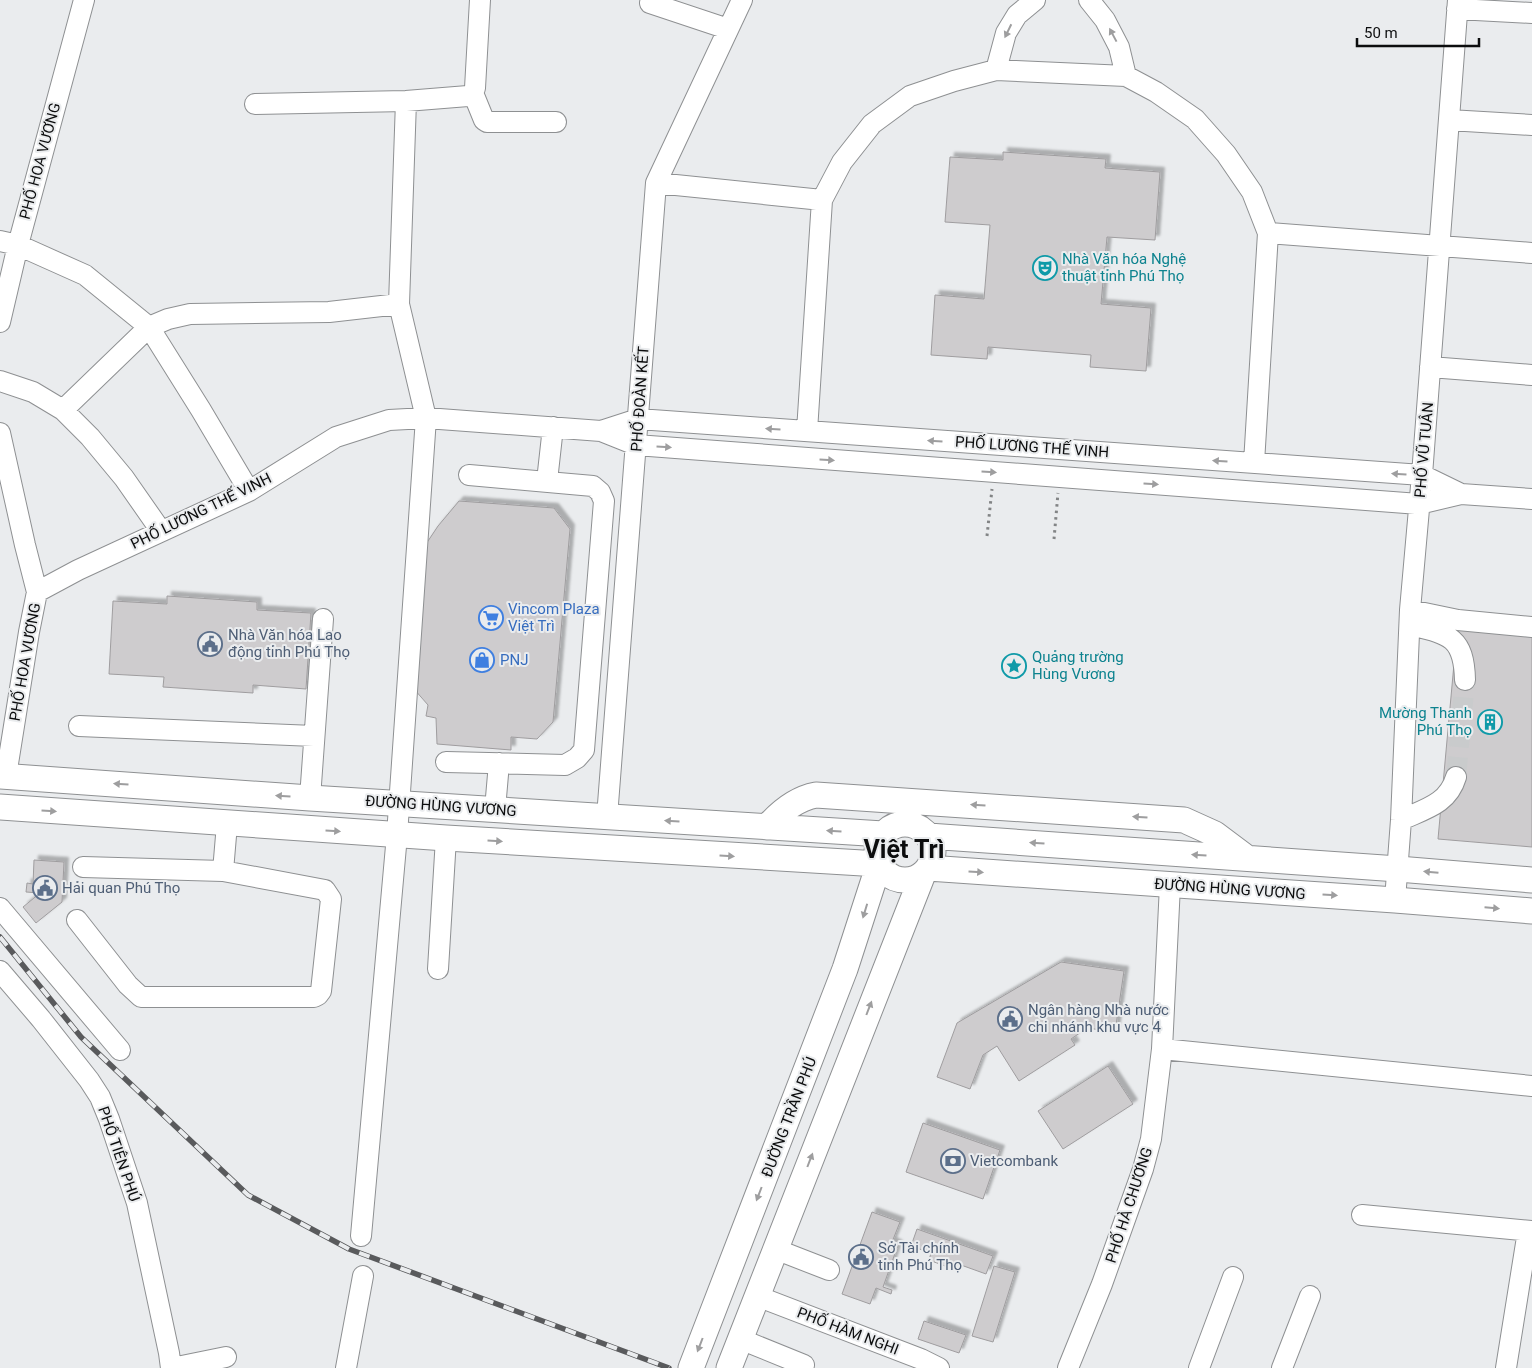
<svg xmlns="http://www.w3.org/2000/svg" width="1532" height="1368" font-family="Roboto,sans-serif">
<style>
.building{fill:#ceccce;stroke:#9f9d9f;filter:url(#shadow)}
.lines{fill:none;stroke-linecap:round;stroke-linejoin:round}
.minor-tunnel{stroke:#c9cbcc;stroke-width:20;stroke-dasharray:20 10;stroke-linecap:butt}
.minor-casing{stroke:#8e9092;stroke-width:22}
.major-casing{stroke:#8e9092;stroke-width:27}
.path{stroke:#828485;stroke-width:3;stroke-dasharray:2.5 4;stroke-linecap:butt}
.minor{stroke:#fff;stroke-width:20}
.major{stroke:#fff;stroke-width:25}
.rail-casing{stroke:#595a5c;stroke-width:5.5}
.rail{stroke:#eaecee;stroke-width:4;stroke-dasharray:11;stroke-linecap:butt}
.oneway{fill:#9e9e9f}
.labels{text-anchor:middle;stroke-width:4;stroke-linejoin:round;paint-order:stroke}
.street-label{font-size:15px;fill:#0c0d0e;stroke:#eaecee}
.culture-label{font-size:15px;fill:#0d838f;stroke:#eaecee;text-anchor:start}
.shop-label{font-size:15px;fill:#366cbe;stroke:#eaecee;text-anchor:start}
.service-label{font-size:15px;fill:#4e5e75;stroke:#eaecee;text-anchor:start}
.town-label{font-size:25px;font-weight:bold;fill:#0c0d0e;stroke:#eaecee}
</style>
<defs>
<filter id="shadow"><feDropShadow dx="4.5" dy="-4.5" stdDeviation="1" flood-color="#0004"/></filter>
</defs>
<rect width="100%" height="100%" fill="#eaecee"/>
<path class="building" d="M1003,152L1106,159L1105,168L1160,172L1155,240L1107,237L1101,304L1151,308L1146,371L1090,367L1091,355L988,347L987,359L931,355L935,295L984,299L990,225L945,222L950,157L1003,160Z
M459,501L554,508L570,529L553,722L537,739L511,737V750L437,744L436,718L426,716L428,705L414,689L424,547L438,526Z
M167,596L257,602V610L311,613L306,689L253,685V693L163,687L164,677L109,674L113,601L167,604Z
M1458,620L1532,627V847L1438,839Z
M34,860L64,862L62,902L36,923L23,907L40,893L26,892L27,883L33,884Z
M1061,962L1124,971L1115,1032L1087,1028L1071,1039L1075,1045L1019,1081L997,1046L983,1055L970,1089L937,1077L957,1023Z
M1108,1066L1133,1104L1063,1149L1038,1111Z
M923,1123L1000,1150L983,1199L906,1172Z
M872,1212L900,1222L892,1242L898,1245L883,1287L892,1290L891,1294L876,1288L870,1304L842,1294Z
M917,1229L993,1256L986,1274L947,1260L945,1266L929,1260L931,1253L911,1246Z
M994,1266L1015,1272L993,1342L972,1336Z
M924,1321L966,1335L959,1353L918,1339Z"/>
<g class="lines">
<path class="minor-tunnel" d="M1456,777L1465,680"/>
<defs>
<path id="minor" d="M1089,0L1105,20L1119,47L1126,76
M650,3L728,29
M1457,9L1532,13
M996,70L1006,33L1017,15L1035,0
M473,93L484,120L487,122H556
M255,104L406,101L468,96L473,93L475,88L480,0
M1449,120L1532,125
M656,183L822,200
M1268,233L1532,253
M0,241L18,245L85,275L149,327L201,410L249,491
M0,322L18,245L84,0
M1430,367L1532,375
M0,381L33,392L63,410L90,437L124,478L161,531
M63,410L149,327L168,319L190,314L329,312L399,304
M601,431L638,419L1422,475L1461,494
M807,431L822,200L842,162L872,124L910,96L954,81L996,70L1126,76L1156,92L1195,119L1226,154L1252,192L1268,233L1254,463
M0,433L25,545L37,592L29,632L6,776
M547,481L553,427
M37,592L78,570L249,491L336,437L389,420L426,418L601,431L636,445L1419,504L1461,494L1532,499
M1410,610L1458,620L1532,627
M1410,625C1448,634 1464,636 1465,680
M79,726L314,736
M446,762L565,765L577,758L584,750L604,501L600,492L593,486L469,475
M310,798L323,619
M495,809L499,763
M607,817L656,183L742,0
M1401,820C1425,809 1448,804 1456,777
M83,867L223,871
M1395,900L1401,820L1410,610L1422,475L1458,0
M0,908L120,1050
M77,920L128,985L141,997H314L318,995L321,991L331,899L325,890L223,871L227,824
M438,969L446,838
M0,971L41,1019L89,1080L100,1097L109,1119L137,1203L169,1353L171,1368
M1162,1049L1532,1086
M1362,1215L1532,1231
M361,1236L397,835L426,418L399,304L406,101
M775,1249L829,1270
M757,1296L921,1359L939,1368
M740,1339L804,1365
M172,1368L226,1357
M346,1368L363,1276
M1068,1368L1102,1284L1143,1169L1151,1139L1162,1049L1170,885
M1199,1368L1233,1277
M1282,1368L1310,1296
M1506,1368L1528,1231"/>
<path id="major" d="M0,776L310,798L883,834
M0,807L446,838L879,864
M877 852a28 28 0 1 1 56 0a28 28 0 1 1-56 0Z
M767,827C780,812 795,799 816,795L1184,820L1215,834L1247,858
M928,836L1398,869L1532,880
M928,868L1395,900L1532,911
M691,1368L845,969L879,864
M729,1368L923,874"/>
</defs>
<use href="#minor" class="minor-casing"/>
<use href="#major" class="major-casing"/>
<path class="path" d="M987,536L992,489
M1054,539L1058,493"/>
<use href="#minor" class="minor"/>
<use href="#major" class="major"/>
<defs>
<path id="rail" d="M0,937L81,1037L248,1195L349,1249L669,1368"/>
</defs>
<use href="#rail" class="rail-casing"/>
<use href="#rail" class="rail"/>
</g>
<defs><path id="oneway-solid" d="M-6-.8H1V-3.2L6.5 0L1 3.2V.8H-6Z" transform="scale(1.25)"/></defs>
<g class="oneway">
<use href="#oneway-solid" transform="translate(1008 31) rotate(116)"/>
<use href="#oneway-solid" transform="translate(1113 35) rotate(-118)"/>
<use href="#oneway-solid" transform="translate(773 429) rotate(-176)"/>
<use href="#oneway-solid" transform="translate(935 441) rotate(-176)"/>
<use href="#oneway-solid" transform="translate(664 447) rotate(4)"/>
<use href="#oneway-solid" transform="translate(827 460) rotate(4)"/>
<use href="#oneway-solid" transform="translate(1220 461) rotate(-176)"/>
<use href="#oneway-solid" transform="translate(989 472) rotate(4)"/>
<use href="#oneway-solid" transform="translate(1399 474) rotate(-176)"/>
<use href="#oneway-solid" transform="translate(1151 484) rotate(4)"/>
<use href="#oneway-solid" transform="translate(121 784) rotate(-176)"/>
<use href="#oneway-solid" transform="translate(283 796) rotate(-176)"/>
<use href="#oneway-solid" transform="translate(978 805) rotate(-176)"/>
<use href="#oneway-solid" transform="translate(49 811) rotate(4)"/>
<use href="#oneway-solid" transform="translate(1140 817) rotate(-176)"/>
<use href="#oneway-solid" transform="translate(672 821) rotate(-176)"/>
<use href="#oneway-solid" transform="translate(333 831) rotate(4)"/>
<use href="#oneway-solid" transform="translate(834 831) rotate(-176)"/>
<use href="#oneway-solid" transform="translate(495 841) rotate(4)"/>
<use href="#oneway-solid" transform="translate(1037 843) rotate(-176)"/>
<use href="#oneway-solid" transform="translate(1199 855) rotate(-176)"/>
<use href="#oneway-solid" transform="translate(727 856) rotate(4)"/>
<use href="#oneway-solid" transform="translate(976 872) rotate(4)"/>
<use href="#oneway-solid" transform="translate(1431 872) rotate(-175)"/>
<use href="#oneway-solid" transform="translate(1330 895) rotate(4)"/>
<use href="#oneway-solid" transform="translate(1492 908) rotate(5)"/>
<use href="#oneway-solid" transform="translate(865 911) rotate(107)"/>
<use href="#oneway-solid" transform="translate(869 1008) rotate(-69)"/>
<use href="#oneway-solid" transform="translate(810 1160) rotate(-69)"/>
<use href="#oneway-solid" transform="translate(759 1194) rotate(111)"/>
<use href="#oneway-solid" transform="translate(700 1345) rotate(111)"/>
</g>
<defs>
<symbol id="theatre-ring" viewBox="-11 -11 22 22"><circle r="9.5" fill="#eaecee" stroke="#0f9aa8" stroke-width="1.5"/><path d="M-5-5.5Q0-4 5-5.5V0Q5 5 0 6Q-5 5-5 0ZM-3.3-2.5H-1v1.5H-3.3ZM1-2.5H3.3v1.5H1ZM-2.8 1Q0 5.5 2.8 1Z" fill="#0f9aa8"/></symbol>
<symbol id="supermarket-ring" viewBox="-11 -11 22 22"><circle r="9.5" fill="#eaecee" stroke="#3f7fe0" stroke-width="1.5"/><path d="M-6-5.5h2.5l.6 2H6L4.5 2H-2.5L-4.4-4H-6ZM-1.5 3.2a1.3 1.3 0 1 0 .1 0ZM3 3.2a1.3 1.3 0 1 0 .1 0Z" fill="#3f7fe0"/></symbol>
<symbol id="civic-ring" viewBox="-11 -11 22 22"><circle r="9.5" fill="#eaecee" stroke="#5c6f8a" stroke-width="1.5"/><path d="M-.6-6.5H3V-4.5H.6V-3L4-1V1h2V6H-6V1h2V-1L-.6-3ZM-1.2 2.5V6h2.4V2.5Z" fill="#5c6f8a"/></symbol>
<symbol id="shop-ring" viewBox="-11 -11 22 22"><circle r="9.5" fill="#eaecee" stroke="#3f7fe0" stroke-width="1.5"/><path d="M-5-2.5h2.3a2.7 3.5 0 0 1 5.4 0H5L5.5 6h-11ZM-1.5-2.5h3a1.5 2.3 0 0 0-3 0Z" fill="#3f7fe0"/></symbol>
<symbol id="sight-ring" viewBox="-11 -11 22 22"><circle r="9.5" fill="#eaecee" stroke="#0f9aa8" stroke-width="1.5"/><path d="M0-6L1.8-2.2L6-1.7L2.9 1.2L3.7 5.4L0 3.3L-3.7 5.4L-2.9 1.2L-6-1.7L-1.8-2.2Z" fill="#0f9aa8"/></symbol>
<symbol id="building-ring" viewBox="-11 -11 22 22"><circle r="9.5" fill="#eaecee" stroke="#0f9aa8" stroke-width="1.5"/><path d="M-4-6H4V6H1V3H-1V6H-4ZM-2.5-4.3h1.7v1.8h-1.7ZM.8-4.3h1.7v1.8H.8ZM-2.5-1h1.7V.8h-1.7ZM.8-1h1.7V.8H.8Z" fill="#0f9aa8"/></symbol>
<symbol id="bank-ring" viewBox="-11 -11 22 22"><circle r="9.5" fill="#eaecee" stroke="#5c6f8a" stroke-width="1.5"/><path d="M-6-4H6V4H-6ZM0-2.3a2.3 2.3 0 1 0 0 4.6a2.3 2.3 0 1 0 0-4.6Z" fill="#5c6f8a"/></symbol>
</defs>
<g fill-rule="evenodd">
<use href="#theatre-ring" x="1031" y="254" width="28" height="28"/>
<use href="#supermarket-ring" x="477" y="604" width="28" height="28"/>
<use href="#civic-ring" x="196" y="630" width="28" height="28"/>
<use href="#shop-ring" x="468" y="646" width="28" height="28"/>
<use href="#sight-ring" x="1000" y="652" width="28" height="28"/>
<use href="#building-ring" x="1476" y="708" width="28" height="28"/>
<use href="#civic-ring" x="31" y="874" width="28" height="28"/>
<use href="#civic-ring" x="996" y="1005" width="28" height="28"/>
<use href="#bank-ring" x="939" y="1147" width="28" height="28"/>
<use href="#civic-ring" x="847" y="1243" width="28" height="28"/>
</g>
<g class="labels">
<g class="street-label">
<text transform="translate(40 161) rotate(-75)" y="5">PHỐ HOA VƯƠNG</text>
<text transform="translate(640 399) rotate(-86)" y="5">PHỐ ĐOÀN KẾT</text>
<text transform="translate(1032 447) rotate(4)" y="5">PHỐ LƯƠNG THẾ VINH</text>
<text transform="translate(1424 450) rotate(-85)" y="5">PHỐ VŨ TUÂN</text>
<text transform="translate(201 511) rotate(-26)" y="5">PHỐ LƯƠNG THẾ VINH</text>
<text transform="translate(25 662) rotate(-80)" y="5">PHỐ HOA VƯƠNG</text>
<text transform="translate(441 806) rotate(4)" y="5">ĐƯỜNG HÙNG VƯƠNG</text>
<text transform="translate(1230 889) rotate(4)" y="5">ĐƯỜNG HÙNG VƯƠNG</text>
<text transform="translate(789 1117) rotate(-69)" y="5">ĐƯỜNG TRẦN PHÚ</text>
<text transform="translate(119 1154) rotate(71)" y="5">PHỐ TIÊN PHÚ</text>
<text transform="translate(1129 1205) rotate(-72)" y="5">PHỐ HÀ CHƯƠNG</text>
<text transform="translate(848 1331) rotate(21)" y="5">PHỐ HÀM NGHI</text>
</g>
<g class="culture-label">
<text x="1062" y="264">Nhà Văn hóa Nghệ<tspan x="1062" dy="17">thuật tỉnh Phú Thọ</tspan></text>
<text x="1032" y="662">Quảng trường<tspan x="1032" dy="17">Hùng Vương</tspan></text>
<text x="1472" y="718" text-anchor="end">Mường Thanh<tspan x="1472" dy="17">Phú Thọ</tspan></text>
</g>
<g class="shop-label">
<text x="508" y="614">Vincom Plaza<tspan x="508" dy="17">Việt Trì</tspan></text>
<text x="500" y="665">PNJ</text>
</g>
<g class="service-label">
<text x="228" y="640">Nhà Văn hóa Lao<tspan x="228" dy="17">động tỉnh Phú Thọ</tspan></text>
<text x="62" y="893">Hải quan Phú Thọ</text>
<text x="1028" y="1015">Ngân hàng Nhà nước<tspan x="1028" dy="17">chi nhánh khu vực 4</tspan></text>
<text x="970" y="1166">Vietcombank</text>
<text x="878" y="1253">Sở Tài chính<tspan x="878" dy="17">tỉnh Phú Thọ</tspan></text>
</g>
<g class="town-label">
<text x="904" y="858">Việt Trì</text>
</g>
</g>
<path d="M1357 38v8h122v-8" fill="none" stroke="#0c0d0e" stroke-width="2.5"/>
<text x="1364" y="38" font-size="15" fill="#0c0d0e" stroke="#eaecee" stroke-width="4" paint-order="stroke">50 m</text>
</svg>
